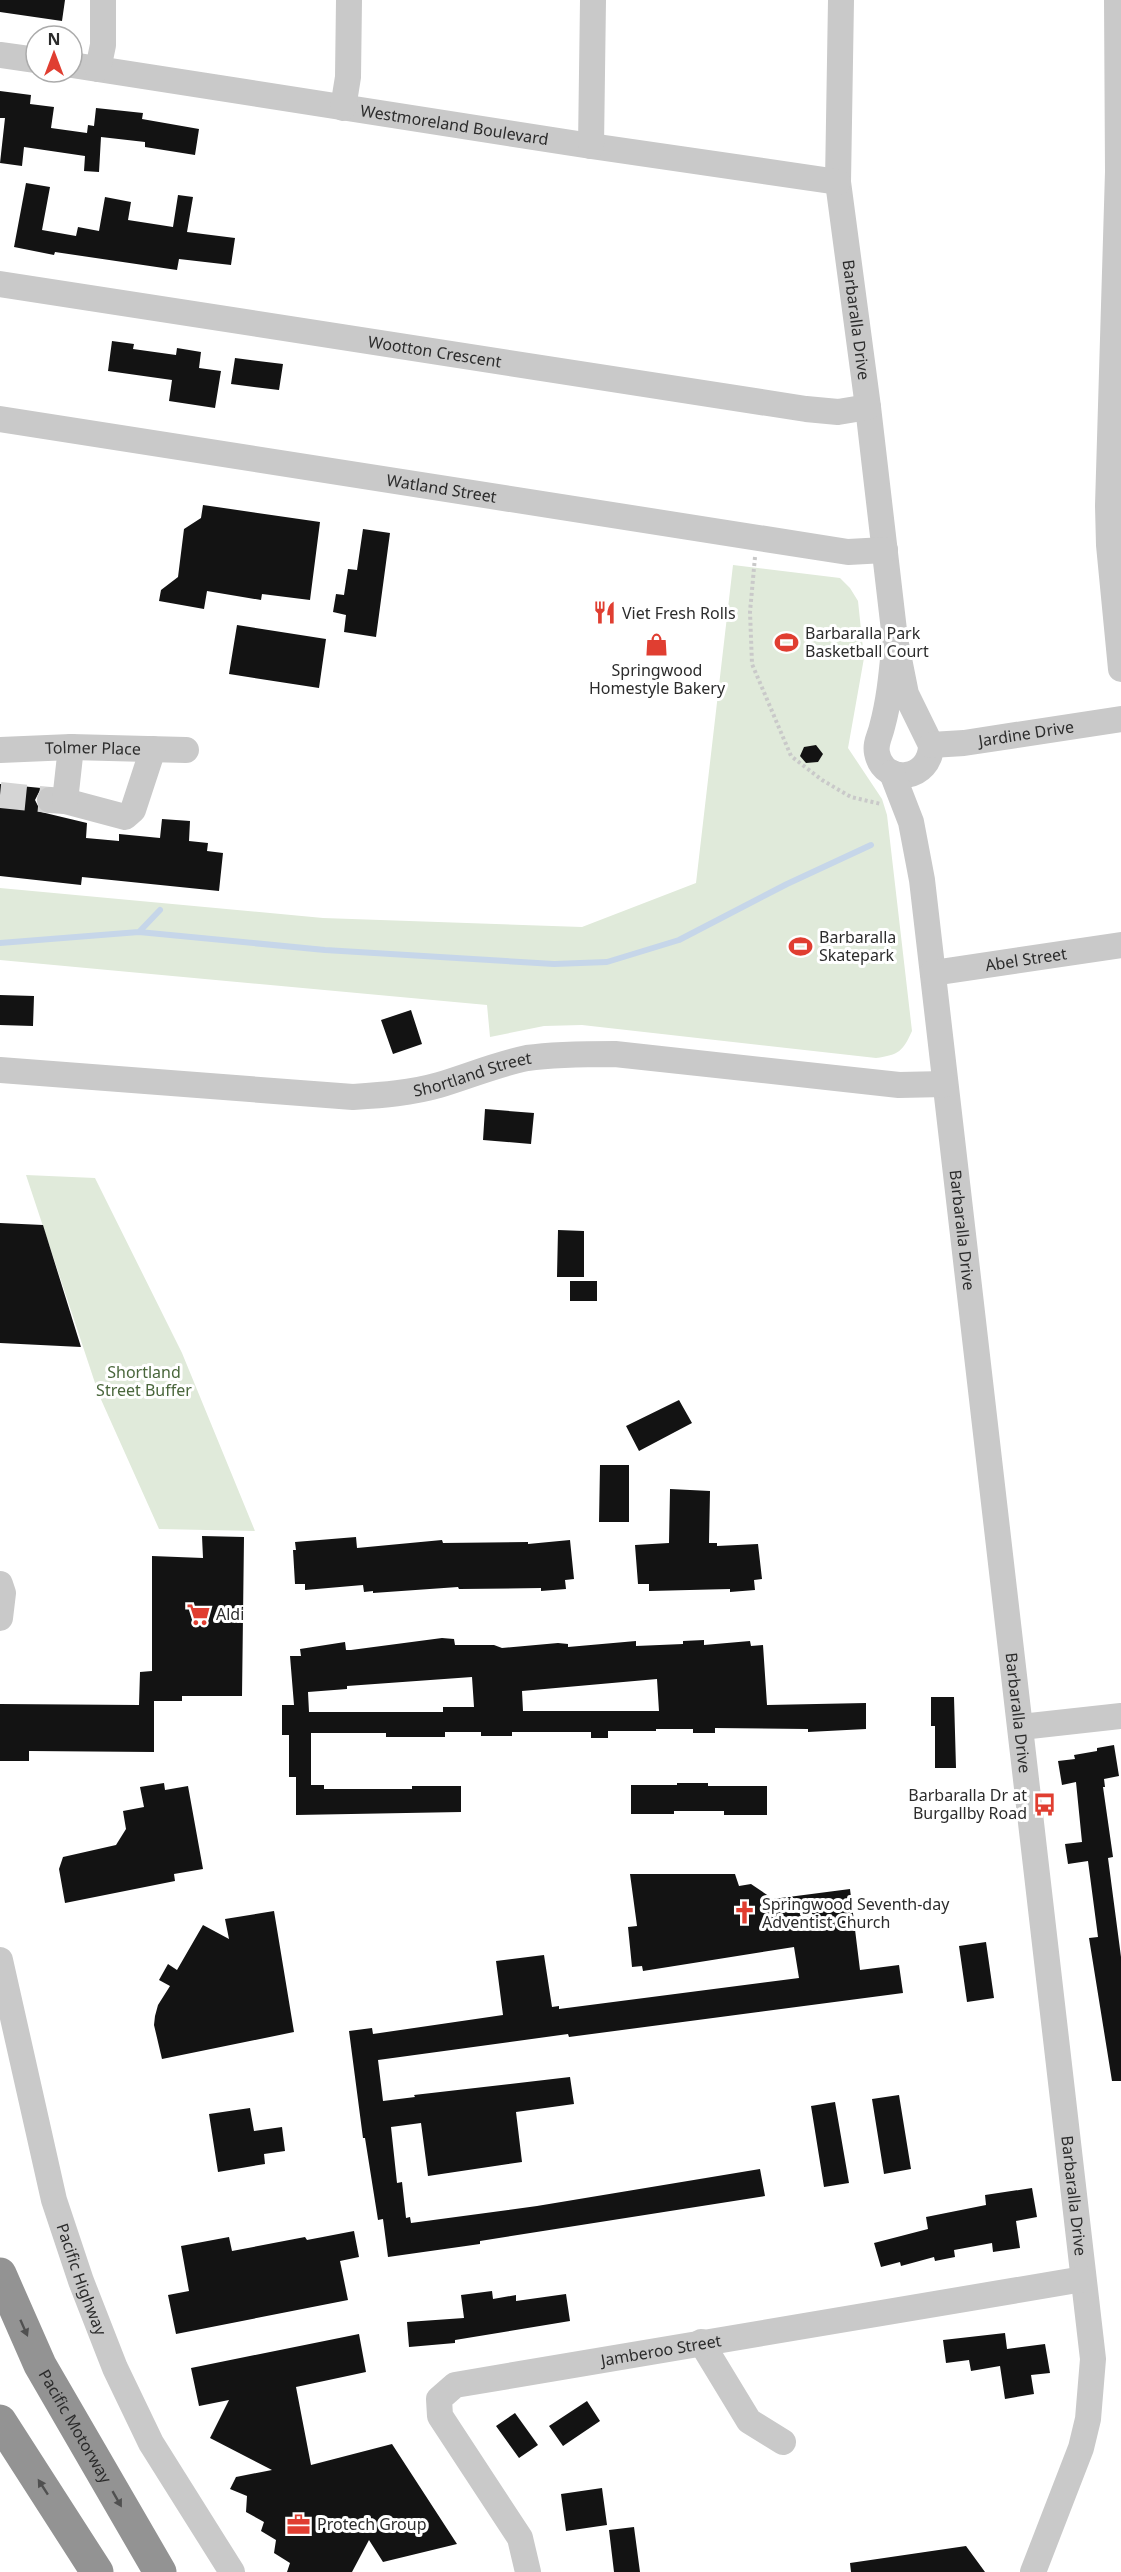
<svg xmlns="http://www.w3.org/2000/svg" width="1121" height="2572" font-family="'Noto Sans',sans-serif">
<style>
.green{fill:#e0eada}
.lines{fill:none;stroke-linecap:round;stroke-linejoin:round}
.stream{stroke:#c6d6e9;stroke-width:6}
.building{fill:#131313;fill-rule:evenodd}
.minor-tunnel{stroke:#d5d5d5;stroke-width:26;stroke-dasharray:26 13;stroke-linecap:butt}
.path{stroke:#c9c9c9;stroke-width:4;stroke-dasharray:3 3;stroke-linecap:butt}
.minor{stroke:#c9c9c9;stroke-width:26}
.highway{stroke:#939393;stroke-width:33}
.oneway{fill:#505050}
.labels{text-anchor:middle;stroke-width:6;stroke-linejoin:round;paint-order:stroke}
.street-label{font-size:16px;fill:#2c2c2c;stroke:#fff}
.poi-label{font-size:16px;fill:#2c2c2c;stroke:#fff;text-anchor:start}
.park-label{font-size:16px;fill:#49663b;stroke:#fff}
</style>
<rect width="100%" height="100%" fill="#fff"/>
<path class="green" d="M733,565L840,578L850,588L858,601L864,658L848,748L882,799L887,815L912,1031C903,1051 899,1055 876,1058L582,1025L544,1026L490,1037L487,1005L0,960V888L323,918L582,927L696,883Z
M26,1175L95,1178L182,1353L255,1531L159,1529L99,1395Z"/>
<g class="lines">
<path class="stream" d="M139,932L160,910
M0,943L139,932L325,950L554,964L607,962L679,940L787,884L871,845"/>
</g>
<path class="building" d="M0,0H65L62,21L0,12Z
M0,91L31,95L30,104L54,107L51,128L87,133L88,125L94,126L96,108L143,113L142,119L199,129L195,155L145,147V142L101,137L99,172L84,171L85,156L24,147L22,166L0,163L5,118H0Z
M26,183L50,187L42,230L76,236L78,227L99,231L105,197L131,202L128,220L173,227L178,195L193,197L187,232L235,238L231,265L179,259L177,270L55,252L54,255L14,247Z
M112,341L134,344L133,349L176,355L177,348L201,352L199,368L221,371L215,408L169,401L172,380L108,371Z
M235,358L283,364L279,390L231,384Z
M203,505L320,522L310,600L262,594L261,600L207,591L204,609L159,601L161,590L178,577L184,529L201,518Z
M363,529L390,533L376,637L344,632L346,615L333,612L336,594L344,595L348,569L357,570Z
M237,625L326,639L319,688L229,674Z
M816,745L823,754L818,762L806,763L800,756L804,747Z
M0,784L41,788L35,800L41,812L87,823L86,838L119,841V834L160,838L162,819L190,821L189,841L208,843L207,851L223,853L219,891L82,877L81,885L0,876Z
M0,995L34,996L33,1026L0,1025Z
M411,1010L422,1044L393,1054L381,1020Z
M485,1109L534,1113L531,1144L483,1140Z
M0,1223L43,1225L81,1347L0,1343Z
M558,1230L584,1231V1277H557Z
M570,1281H597V1301H570Z
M679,1400L692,1423L639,1451L626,1426Z
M600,1465H629V1522H599Z
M670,1489L710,1491L709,1543H717V1546L758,1544L762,1579L754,1580L755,1590L730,1592V1589L649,1591V1584H638L635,1545L669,1543Z
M202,1536L244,1537L242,1696H182V1701H154V1752L29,1751V1761H0V1704L139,1705L140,1672L152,1671V1556L203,1558Z
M356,1537L357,1548L442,1540L443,1543L528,1542V1544L570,1540L574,1579L565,1580L566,1589L541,1591V1588L459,1589L458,1587L373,1593V1591L364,1592L363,1585L305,1590V1584H295L293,1550H296L295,1542Z
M442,1638L454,1639L455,1645H494L502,1648L558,1643L568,1644V1647L636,1641V1646L683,1644V1641L704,1640V1645L750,1641L751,1646L763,1645L767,1705L866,1703V1729L808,1732V1729L715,1728V1733H693V1729H656V1731H608V1738H591V1732H512V1736H481V1732H445V1737H386V1733H311V1785H324V1789H412V1786H461V1812L296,1815V1777H289V1735H282V1705H294L290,1656H301L300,1649L345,1642L346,1650H351ZM472,1677L474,1707H443V1712H309L308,1692L347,1689V1686ZM657,1679L659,1711H523L522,1691Z
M931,1697H954L956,1768H935V1726H931Z
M1114,1745L1119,1776L1104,1779L1105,1787H1103L1113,1857L1108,1858L1121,1957V2081H1112L1089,1938L1098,1937L1088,1861L1068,1864L1065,1844L1082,1842L1076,1782L1062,1785L1058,1761L1075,1759L1074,1755L1097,1751V1748Z
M164,1783L165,1790L188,1786L203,1869L174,1874L175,1881L65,1903L59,1869L63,1857L116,1845L126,1829L123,1811L144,1807L140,1787Z
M677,1783H708V1786H767V1815H724V1811H674V1814H631V1785H677Z
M630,1874H735L739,1886L751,1884L773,1899L850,1889L860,1970L899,1965L903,1993L569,2037L568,2034L378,2060L383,2101L415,2097L414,2095L570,2077L574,2104L516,2112L522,2162L428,2176L421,2123L391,2127L397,2183L402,2182L406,2218L410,2217L411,2223L537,2206L760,2169L765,2196L480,2241V2244L388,2257L383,2219L378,2220L365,2138H363L349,2031L372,2028L373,2034L503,2015L496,1961L544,1955L552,2007L559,2006V2009L799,1978L794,1947L643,1971L642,1966L632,1967L628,1927L637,1926Z
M274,1911L294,2032L162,2059L154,2025L155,2016L158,2005L170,1986L159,1980L168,1964L177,1970L203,1925L229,1939L225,1919Z
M986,1942L994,1998L967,2002L959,1946Z
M899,2095L911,2169L884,2174L872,2099Z
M835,2102L849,2183L824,2187L811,2106Z
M250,2108L254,2131L282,2127L285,2151L264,2154L265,2164L218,2172L209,2114Z
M1032,2188L1037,2217L1016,2221L1020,2248L993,2252L992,2243L954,2250L955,2257L935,2261L934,2257L901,2266L900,2262L881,2267L874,2243L928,2229L926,2217L986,2205L985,2195Z
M354,2231L359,2257L340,2261L348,2300L176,2334L168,2295L189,2291L181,2246L229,2237L232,2251L305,2237L307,2240Z
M492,2291L493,2299L516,2295V2301L566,2294L570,2321L455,2340V2343L409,2347L407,2322L464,2318L461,2295Z
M1005,2333L1007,2349L1045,2344L1050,2373L1031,2375L1034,2394L1005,2399L1000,2366L971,2371L969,2360L946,2363L943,2340Z
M359,2334L366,2372L296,2387L311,2465L392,2444L457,2544L383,2562L369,2540L352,2572H287L290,2563L274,2553L276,2540L261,2531L264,2522L246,2512L247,2496L230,2489L236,2477L272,2470L210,2438L229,2400L199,2406L191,2368Z
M587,2401L600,2421L563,2446L549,2426Z
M515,2413L538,2445L519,2458L496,2426Z
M602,2488L607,2525L566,2531L561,2494Z
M634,2527L640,2572H614L609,2530Z
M966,2546L985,2572H851L850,2563Z"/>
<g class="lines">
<path class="minor-tunnel" d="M0,795L50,800"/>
<path class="path" d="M755,557L750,612L752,664L791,756L822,780L851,797L881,804"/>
<g class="minor">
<path id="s1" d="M841,0L838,182L868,407L895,639L906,694L931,745C931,780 884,787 877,753C875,743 880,736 882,727C890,698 892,669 895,639"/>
<path d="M1117,0L1118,172L1108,506L1109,545L1121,669"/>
<path d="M0,55L36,60"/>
<path id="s2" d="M72,65L591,146L838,182"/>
<path d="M98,69L103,45V0"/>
<path d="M343,108L348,77L349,0"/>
<path d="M591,146L593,0"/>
<path id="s3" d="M0,284L806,409L838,412L868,407"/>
<path id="s4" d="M0,419L848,552L885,550"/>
<path id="s5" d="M931,745L964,743L1121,719"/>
<path id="s6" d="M0,750L71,747L186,750"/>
<path id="s7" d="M892,773L911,822L922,880L1093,2359L1088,2419L1081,2448L1033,2572"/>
<path d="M50,800L65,801L125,817L133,810L153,749"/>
<path d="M65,801L71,747"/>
<path id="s8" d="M933,973L1121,945"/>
<path id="s9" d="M0,1070L353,1097C383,1095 411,1093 439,1085C469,1076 497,1064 527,1058C556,1054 586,1054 615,1054L899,1085L945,1084"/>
<path d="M0,1584L3,1593L0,1618"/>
<path d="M1021,1727L1121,1716"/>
<path id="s10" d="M0,1960L54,2200L81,2281L115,2368L151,2443L232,2572"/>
<path d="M701,2342L749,2421L783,2442"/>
<path id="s11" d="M528,2572L520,2538L440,2416L439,2399L455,2385L1083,2279"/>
</g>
<g class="highway">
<path id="s12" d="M0,2274L40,2365L160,2572"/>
<path d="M0,2421L97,2572"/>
</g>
</g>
<defs><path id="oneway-solid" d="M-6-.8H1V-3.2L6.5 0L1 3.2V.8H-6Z" transform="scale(1.5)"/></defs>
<g class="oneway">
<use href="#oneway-solid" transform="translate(24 2328) rotate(66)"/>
<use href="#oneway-solid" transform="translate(43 2487) rotate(-123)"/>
<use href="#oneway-solid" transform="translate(117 2499) rotate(60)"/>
</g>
<defs>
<symbol id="restaurant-bare" viewBox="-9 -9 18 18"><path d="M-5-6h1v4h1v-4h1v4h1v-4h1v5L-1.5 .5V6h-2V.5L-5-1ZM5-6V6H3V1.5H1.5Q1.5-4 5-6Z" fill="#e03e31" stroke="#fff" stroke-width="2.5" paint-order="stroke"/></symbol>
<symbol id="stadium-bare" viewBox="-9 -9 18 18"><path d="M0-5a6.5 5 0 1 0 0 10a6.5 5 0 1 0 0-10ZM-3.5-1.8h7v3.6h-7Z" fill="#e03e31" stroke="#fff" stroke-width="2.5" paint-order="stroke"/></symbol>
<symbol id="shop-bare" viewBox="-9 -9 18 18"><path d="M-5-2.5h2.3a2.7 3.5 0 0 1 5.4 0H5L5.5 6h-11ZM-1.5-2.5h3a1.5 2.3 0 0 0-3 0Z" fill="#e03e31" stroke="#fff" stroke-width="2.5" paint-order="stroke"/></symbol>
<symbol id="supermarket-bare" viewBox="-9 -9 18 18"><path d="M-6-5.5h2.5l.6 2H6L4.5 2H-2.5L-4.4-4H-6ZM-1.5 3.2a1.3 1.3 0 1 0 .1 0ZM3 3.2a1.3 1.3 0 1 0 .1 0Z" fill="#e03e31" stroke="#fff" stroke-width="2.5" paint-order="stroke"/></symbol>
<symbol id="bus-bare" viewBox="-9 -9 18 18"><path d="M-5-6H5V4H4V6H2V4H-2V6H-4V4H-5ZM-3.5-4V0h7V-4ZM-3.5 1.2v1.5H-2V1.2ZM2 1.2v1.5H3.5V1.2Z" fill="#e03e31" stroke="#fff" stroke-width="2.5" paint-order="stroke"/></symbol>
<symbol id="church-bare" viewBox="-9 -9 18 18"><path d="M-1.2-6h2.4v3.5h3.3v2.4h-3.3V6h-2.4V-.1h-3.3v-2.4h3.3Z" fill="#e03e31" stroke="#fff" stroke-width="2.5" paint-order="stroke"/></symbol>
<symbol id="office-bare" viewBox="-9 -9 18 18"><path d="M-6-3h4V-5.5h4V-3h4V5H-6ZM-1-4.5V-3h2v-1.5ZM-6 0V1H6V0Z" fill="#e03e31" stroke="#fff" stroke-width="2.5" paint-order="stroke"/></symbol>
</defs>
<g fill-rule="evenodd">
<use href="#restaurant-bare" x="588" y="596" width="33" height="33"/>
<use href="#stadium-bare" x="770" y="626" width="33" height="33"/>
<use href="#shop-bare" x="640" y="628" width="33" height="33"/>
<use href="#stadium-bare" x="784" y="930" width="33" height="33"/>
<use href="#supermarket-bare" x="182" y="1598" width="33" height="33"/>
<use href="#bus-bare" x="1028" y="1788" width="33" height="33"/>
<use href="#church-bare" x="728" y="1896" width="33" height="33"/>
<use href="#office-bare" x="282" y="2508" width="33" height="33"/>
</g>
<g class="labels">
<g class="street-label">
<text dy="6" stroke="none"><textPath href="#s2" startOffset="387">Westmoreland Boulevard</textPath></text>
<text dy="6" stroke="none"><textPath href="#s1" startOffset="321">Barbaralla Drive</textPath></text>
<text dy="6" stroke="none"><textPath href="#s3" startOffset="440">Wootton Crescent</textPath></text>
<text dy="6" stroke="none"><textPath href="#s4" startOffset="447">Watland Street</textPath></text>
<text dy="6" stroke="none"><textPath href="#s5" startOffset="96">Jardine Drive</textPath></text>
<text dy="6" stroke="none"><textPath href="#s6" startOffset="93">Tolmer Place</textPath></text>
<text dy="6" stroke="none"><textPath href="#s8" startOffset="94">Abel Street</textPath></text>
<text dy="6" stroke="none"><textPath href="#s9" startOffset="476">Shortland Street</textPath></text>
<text dy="6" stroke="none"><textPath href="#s7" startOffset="464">Barbaralla Drive</textPath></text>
<text dy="6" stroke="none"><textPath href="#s7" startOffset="950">Barbaralla Drive</textPath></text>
<text dy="6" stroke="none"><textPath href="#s7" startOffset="1436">Barbaralla Drive</textPath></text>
<text dy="6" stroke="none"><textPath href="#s10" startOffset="330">Pacific Highway</textPath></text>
<text dy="6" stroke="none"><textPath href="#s11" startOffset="428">Jamberoo Street</textPath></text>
<text dy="6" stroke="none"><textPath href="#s12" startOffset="170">Pacific Motorway</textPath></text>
</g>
<g class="poi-label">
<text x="622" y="619">Viet Fresh Rolls</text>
<text x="805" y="639">Barbaralla Park<tspan x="805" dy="18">Basketball Court</tspan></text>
<text x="657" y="676" text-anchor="middle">Springwood<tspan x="657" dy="18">Homestyle Bakery</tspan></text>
<text x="819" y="943">Barbaralla<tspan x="819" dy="18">Skatepark</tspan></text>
<text x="216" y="1620">Aldi</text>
<text x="1027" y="1801" text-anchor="end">Barbaralla Dr at<tspan x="1027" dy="18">Burgallby Road</tspan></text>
<text x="762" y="1910">Springwood Seventh-day<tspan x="762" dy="18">Adventist Church</tspan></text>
<text x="317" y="2530">Protech Group</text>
</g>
<g class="park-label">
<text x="144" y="1378">Shortland<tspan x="144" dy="18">Street Buffer</tspan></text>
</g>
</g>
<g transform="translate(54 54)"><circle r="28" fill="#ffffff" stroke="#ababab" stroke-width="1.5"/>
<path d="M0-4.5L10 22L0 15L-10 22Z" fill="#e03e31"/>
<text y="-9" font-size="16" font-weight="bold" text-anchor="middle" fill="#2c2c2c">N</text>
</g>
</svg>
